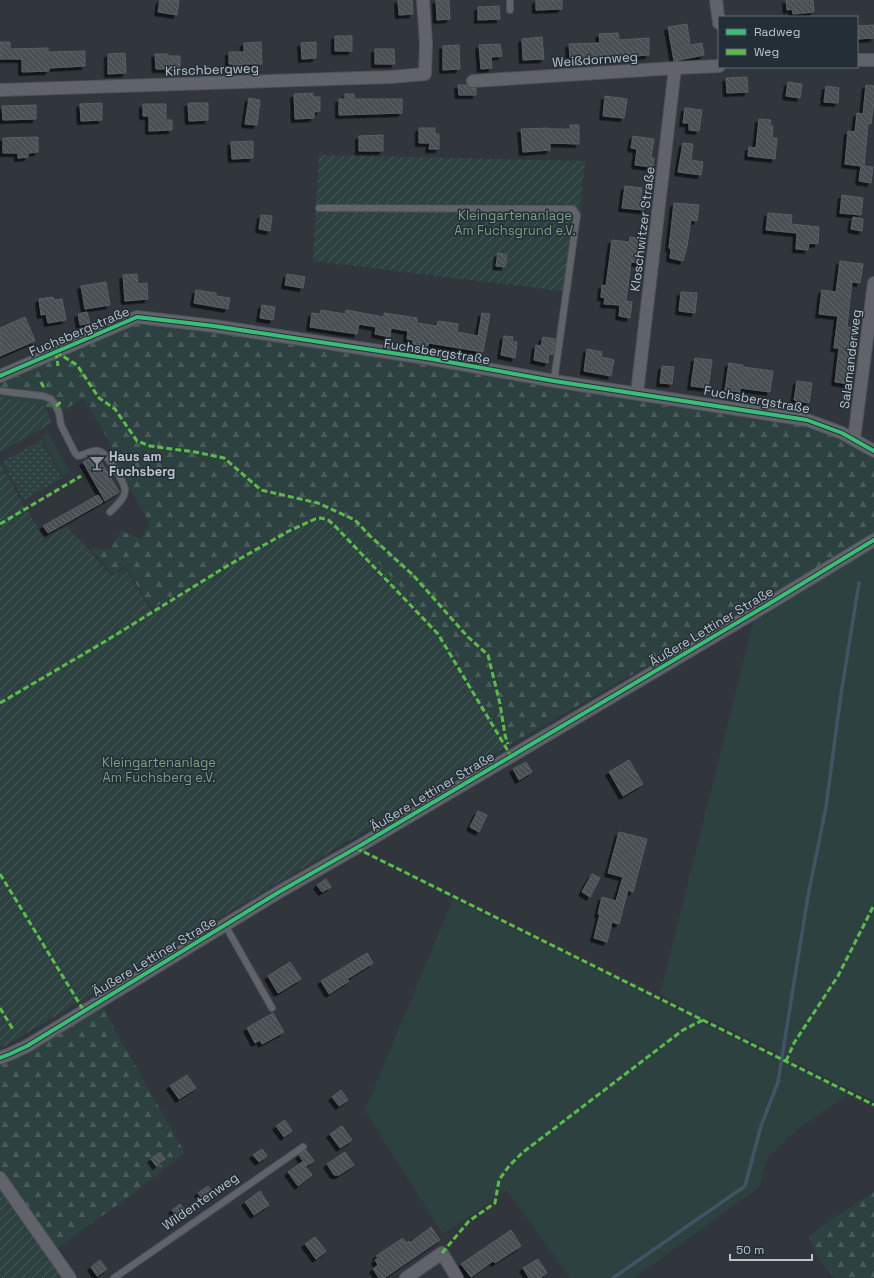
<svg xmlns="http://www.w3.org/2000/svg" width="874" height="1278" font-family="'Space Grotesk',sans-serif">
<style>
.grass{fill:#2d4141;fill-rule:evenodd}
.forest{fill:url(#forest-firs)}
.park{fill:url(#park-dots)}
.garden{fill:url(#garden-furrows)}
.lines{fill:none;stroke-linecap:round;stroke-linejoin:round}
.stream{stroke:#405464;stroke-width:3.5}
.building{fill:url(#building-back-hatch);stroke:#595e63;filter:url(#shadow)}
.service-casing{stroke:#4e5257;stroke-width:8}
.minor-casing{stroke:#4e5257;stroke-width:14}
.service{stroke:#60646a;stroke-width:6}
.minor{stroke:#60646a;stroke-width:12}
.quiet{stroke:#5cbc4b;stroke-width:3;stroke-dasharray:6 3;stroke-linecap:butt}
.cycleway-casing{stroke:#232e37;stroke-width:6}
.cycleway{stroke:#3abd76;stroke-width:4}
.labels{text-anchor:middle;stroke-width:3;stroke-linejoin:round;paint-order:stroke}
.street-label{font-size:13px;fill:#bcc3cb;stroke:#232e37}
.park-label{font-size:13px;fill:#7c9f80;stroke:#232e37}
.poi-label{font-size:13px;font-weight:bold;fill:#bcc3cb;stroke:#232e37;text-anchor:start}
</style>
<defs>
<pattern id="forest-firs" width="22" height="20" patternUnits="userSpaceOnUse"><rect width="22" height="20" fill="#2d4141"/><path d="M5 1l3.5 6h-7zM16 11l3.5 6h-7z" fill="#4a5b5b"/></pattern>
<pattern id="park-dots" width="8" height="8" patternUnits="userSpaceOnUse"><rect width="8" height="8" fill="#2d4141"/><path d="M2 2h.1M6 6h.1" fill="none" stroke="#4a5b5b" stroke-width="1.8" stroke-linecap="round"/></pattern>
<pattern id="garden-furrows" width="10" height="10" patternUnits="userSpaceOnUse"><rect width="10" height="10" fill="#2d4141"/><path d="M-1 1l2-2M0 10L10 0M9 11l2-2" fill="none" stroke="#4a5b5b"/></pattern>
<pattern id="building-back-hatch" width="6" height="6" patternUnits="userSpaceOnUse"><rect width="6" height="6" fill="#494f53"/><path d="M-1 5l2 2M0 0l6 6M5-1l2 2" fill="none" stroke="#61676a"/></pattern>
<filter id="shadow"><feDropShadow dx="-3.5" dy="3.5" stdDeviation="0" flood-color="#0009"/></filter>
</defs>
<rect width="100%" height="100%" fill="#30363c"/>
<path class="grass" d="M48,432L70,472L63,476L41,436Z
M874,541V1101L793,1061L792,1066L851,1092L795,1131L767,1158L759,1187L634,1278H570L507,1190L443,1234L364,1109L370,1098L453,899L684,1013L688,1009L660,994L755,615ZM707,1018L776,1053L775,1058L703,1023Z"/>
<path class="forest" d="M137,317L807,420L874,452V536L509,745L443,632L328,510C268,540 210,574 152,609L125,566L113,574L90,549L110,550L121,531L141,539L150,524L113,457L110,443L84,398L59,413L44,406L0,396V381Z
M102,1007L185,1153L131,1195L56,1249L0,1168V1064H4L28,1053Z
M874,1192V1278H835L818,1258L809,1237L830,1220Z"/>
<path class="park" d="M41,440L62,478L24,500L2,462Z"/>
<path class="garden" d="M319,155L585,161L571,292L313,261Z
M0,396L44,406L52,423L0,452Z
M0,462L24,506L45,539L67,526L112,576L125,568L152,612L227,566L328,510L443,632L509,745L5,1046L0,1047Z
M0,1189L63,1278H0Z"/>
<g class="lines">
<path class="stream" d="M613,1278L745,1186L761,1126L778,1082L808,896L826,807L841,694L859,583"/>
</g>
<path class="building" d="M160,0H179L177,15L158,12Z
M398,0H412L413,14L399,15Z
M436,0H449L450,19L437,20Z
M536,0H562V9L536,10Z
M786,0H813L814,12L793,14L792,9L787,10Z
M499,6L500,19L478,20V7Z
M687,24L690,45L702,43L704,55L674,61L668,27Z
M874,25V38L857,39V26Z
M618,33L619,40L649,38V55L620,57L601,59V57L570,58L569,44L600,43L599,34Z
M335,36H352V51H335Z
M542,37L544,59L523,60L522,39Z
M0,42H10V49L48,48V52L85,51V66L49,68V71L22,72V59H0Z
M261,42L262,64H242V68H233V64H229V52H244V43Z
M316,42V58L302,59L301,43Z
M500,44L502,56L491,57L492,68L481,69L479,45Z
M459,45L460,69L443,70V46Z
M375,49H394L395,64H375Z
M125,53L126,73L108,74V54Z
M155,54H168V56H180V70L168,71V69H156Z
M747,77L748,92L727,93L726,78Z
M788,82L802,84L800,98L786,96Z
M458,85H467L470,88H476V95H459Z
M866,85L874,86V107H873L871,124L868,123L864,166L873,167L871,183L859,181L861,166L845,164L848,131L855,132L857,113L863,114Z
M826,86L839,88L838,103L824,102Z
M313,93V97H320V111L314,112V118L295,119L294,94Z
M345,94H354V99H402V113L339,115V99H345Z
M605,96L627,99L624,118L603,116Z
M249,98L260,100L257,125L245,124Z
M102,103V120L81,121L80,104Z
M188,103H208V120L189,121Z
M143,104H166V120H172V130L149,131V116H143Z
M36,105V119L3,120L2,106Z
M685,108L702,110L699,131L689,130V123H683Z
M759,119L771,120L770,126H773L772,138H777L775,159L748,156L749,147L756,148Z
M570,125H579V144L550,143V150L523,152L521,129L549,128V129H570Z
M419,128H435V134H439V149H429L430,143H419Z
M383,135V151H359V136Z
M633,136L654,139L651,158H654L653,167L635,165L637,149L631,148Z
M38,137V152L28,153V157L18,158V153H3V138Z
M253,141V158L232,159L231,142Z
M683,143L693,144L691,160L703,162L701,175L678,172Z
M625,186L642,188L641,200L645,201L644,210L622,208Z
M842,195L863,198L861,215L840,213Z
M674,203L699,205L697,221L691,220L687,246L683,261L670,258L671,249L669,248Z
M768,213L792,215L791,224L819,227L818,244L809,243L808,250L796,249L797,233L766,230Z
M261,215L272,216L270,231L259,229Z
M853,217L863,219L862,231L851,229Z
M630,237L642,239L639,263L631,262L626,301L632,302L630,318L619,316L620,305L604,304L605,298L601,297L602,285L606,286L612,240L629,242Z
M498,253L507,255L505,267L496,266Z
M840,261L863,264L860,283L852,282L847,327L856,328L849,384L835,382L839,348H834L838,316L819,314L822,290L836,292Z
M137,274L138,284L147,283L148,299L125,301L123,275Z
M287,274L305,277L303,288L285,285Z
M106,282L110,305L85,309L81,286Z
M196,290L216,293V296L230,298L228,309L194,303Z
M681,292L697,293L695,313L679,311Z
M53,297L54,300L62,299L66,320L48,323L46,314L41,315L39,299Z
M262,305L275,307L273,320L260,318Z
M321,310L345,314L346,310L384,317V313L417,318V323L437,326L438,321L458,324L457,332L478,336L482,313L490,314L483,352L429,343L428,346L413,344V340L407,339L408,331L391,328L390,337L375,334L376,327L359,324L357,334L310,327L312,313L320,314Z
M87,312L90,323L80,325L78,314Z
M25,317L35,341L0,356V328Z
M504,336L513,337L512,341L517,342L515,358L501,355Z
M543,337L555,339L553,354H549L548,363L534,360L536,345L541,346Z
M587,349L602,352L601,357L614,360L611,376L584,371Z
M695,358L712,360L708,388L691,386Z
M729,363L743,365V367L773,371L770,392L740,388V392L725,390Z
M662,366L674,367L672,384L660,383Z
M797,381L812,383L809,403L794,400Z
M96,455L98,456L119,492L105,501L83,462Z
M98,495L103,502L48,533L43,526Z
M629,760L643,784L623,796L609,772Z
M526,762L532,772L519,780L513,769Z
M478,811L487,815L479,832L470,827Z
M619,832L647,839L633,892L628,890L619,924L612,922L607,942L594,938L600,914H598L602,897L616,901L623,877L608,873Z
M592,874L600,878L590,897L582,892Z
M326,879L331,887L322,892L317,885Z
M367,953L373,963L347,979L349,981L329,994L321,981Z
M290,962L301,979L278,993L268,976Z
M273,1013L284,1032L262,1044L260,1040L255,1043L247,1028Z
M187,1075L196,1088L179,1099L170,1086Z
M341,1090L348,1100L339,1106L332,1097Z
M285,1120L292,1131L284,1137L276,1126Z
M342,1126L352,1140L340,1148L330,1134Z
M262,1149L267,1156L259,1162L253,1155Z
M306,1150L314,1161L306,1166L299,1155Z
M160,1152L165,1159L156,1166L151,1159Z
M345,1152L354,1165L339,1175H334L327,1164Z
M302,1162L312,1175L298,1186L288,1172Z
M208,1186L214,1194L204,1201L198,1193Z
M260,1191L269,1205L254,1215L245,1202Z
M180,1204L187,1213L179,1219L172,1210Z
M431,1227L440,1240L384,1278H379L373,1269L378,1265L375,1260L378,1258L376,1256L403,1238L406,1243L409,1241L410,1243Z
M511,1230L521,1246L495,1263L493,1261L471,1277L461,1264Z
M315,1237L326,1251L316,1259L305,1244Z
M538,1259L547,1273L540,1278H529L523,1268Z
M100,1260L107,1269L97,1276L91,1267Z"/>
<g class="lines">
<defs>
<path id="service" d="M510,0V10
M319,208L573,209L577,215L554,381
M0,391L43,396L51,399L56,406L59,413L61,425L75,453L78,456C85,455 92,449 99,451C106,452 124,482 125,489C125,491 125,493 124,495C122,501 115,507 110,512
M225,925L272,1008
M114,1278L303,1147"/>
<path id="minor" d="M716,0L719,23
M857,60H874
M473,81L675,68L719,66
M0,90L391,77L425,74L426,43L423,0
M0,376L137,317L214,326L432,359L554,381L807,420L842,433L874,451
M637,393L675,68
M854,439L874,283
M0,1058L10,1054L27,1046L279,892L356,848L767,605L874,540
M0,1178L70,1278
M406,1278L442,1253L457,1278"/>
</defs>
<use href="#service" class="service-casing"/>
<use href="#minor" class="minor-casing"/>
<use href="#service" class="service"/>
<use href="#minor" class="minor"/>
<path class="quiet" d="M56,352L77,365L99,398L115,409L137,441L150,446L195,452L224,458L261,490L318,503L355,520L370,536L413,575L468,637L488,655L500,704L505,735L508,744
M56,352L58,366
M41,382L43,386L48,385
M56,406L63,400
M0,524L81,476
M0,703L104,642L227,566L289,531L315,519L321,518L328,520L333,524L438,634L511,756
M356,848L874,1105
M0,874L84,1011
M0,1008L14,1031
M786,1061L794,1043L838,976L874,905
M442,1253L469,1221L495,1203L499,1180L509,1166L522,1153L683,1030L703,1020"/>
<defs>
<path id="cycleway" d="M0,376L137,317L214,326L432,359L554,381L807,420L842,433L874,451
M0,1058L10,1054L27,1046L279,892L356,848L767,605L874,540"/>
</defs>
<use href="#cycleway" class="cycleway-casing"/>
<use href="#cycleway" class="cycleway"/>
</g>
<defs>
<symbol id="bar-bare" viewBox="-9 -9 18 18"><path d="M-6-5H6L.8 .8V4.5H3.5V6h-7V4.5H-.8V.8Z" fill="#8b9299" stroke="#232e37" stroke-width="2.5" paint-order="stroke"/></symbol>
</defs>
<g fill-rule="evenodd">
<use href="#bar-bare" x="86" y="452" width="22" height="22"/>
</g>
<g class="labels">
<g class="street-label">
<text transform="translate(595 59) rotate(-4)" y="5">Weißdornweg</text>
<text transform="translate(212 69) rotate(-2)" y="5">Kirschbergweg</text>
<text transform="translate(642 229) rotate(-83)" y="5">Kloschwitzer Straße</text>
<text transform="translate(79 331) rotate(-23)" y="5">Fuchsbergstraße</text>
<text transform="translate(437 351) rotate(9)" y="5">Fuchsbergstraße</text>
<text transform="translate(850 359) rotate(-83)" y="5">Salamanderweg</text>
<text transform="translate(757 399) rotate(10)" y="5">Fuchsbergstraße</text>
<text transform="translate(711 626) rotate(-31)" y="5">Äußere Lettiner Straße</text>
<text transform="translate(432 791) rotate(-31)" y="5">Äußere Lettiner Straße</text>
<text transform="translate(154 956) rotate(-31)" y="5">Äußere Lettiner Straße</text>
<text transform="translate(200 1201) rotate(-35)" y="5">Wildentenweg</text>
</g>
<g class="park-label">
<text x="515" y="220">Kleingartenanlage<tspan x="515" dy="15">Am Fuchsgrund e.V.</tspan></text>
<text x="159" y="767">Kleingartenanlage<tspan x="159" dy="15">Am Fuchsberg e.V.</tspan></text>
</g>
<g class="poi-label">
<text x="109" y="461">Haus am<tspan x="109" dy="15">Fuchsberg</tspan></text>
</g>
</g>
<rect x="718" y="16" width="140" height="52" fill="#232e37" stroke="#606a72"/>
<rect x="726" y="29" width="20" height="6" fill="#3abd76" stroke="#606a72"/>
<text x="754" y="36" font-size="12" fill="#bcc3cb">Radweg</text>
<rect x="726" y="49" width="20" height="6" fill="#5cbc4b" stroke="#606a72"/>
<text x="754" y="56" font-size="12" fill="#bcc3cb">Weg</text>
<path d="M730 1254v6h82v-6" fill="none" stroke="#bcc3cb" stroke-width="2"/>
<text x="736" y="1254" font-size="12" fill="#bcc3cb" stroke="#232e37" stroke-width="3" paint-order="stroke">50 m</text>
</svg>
